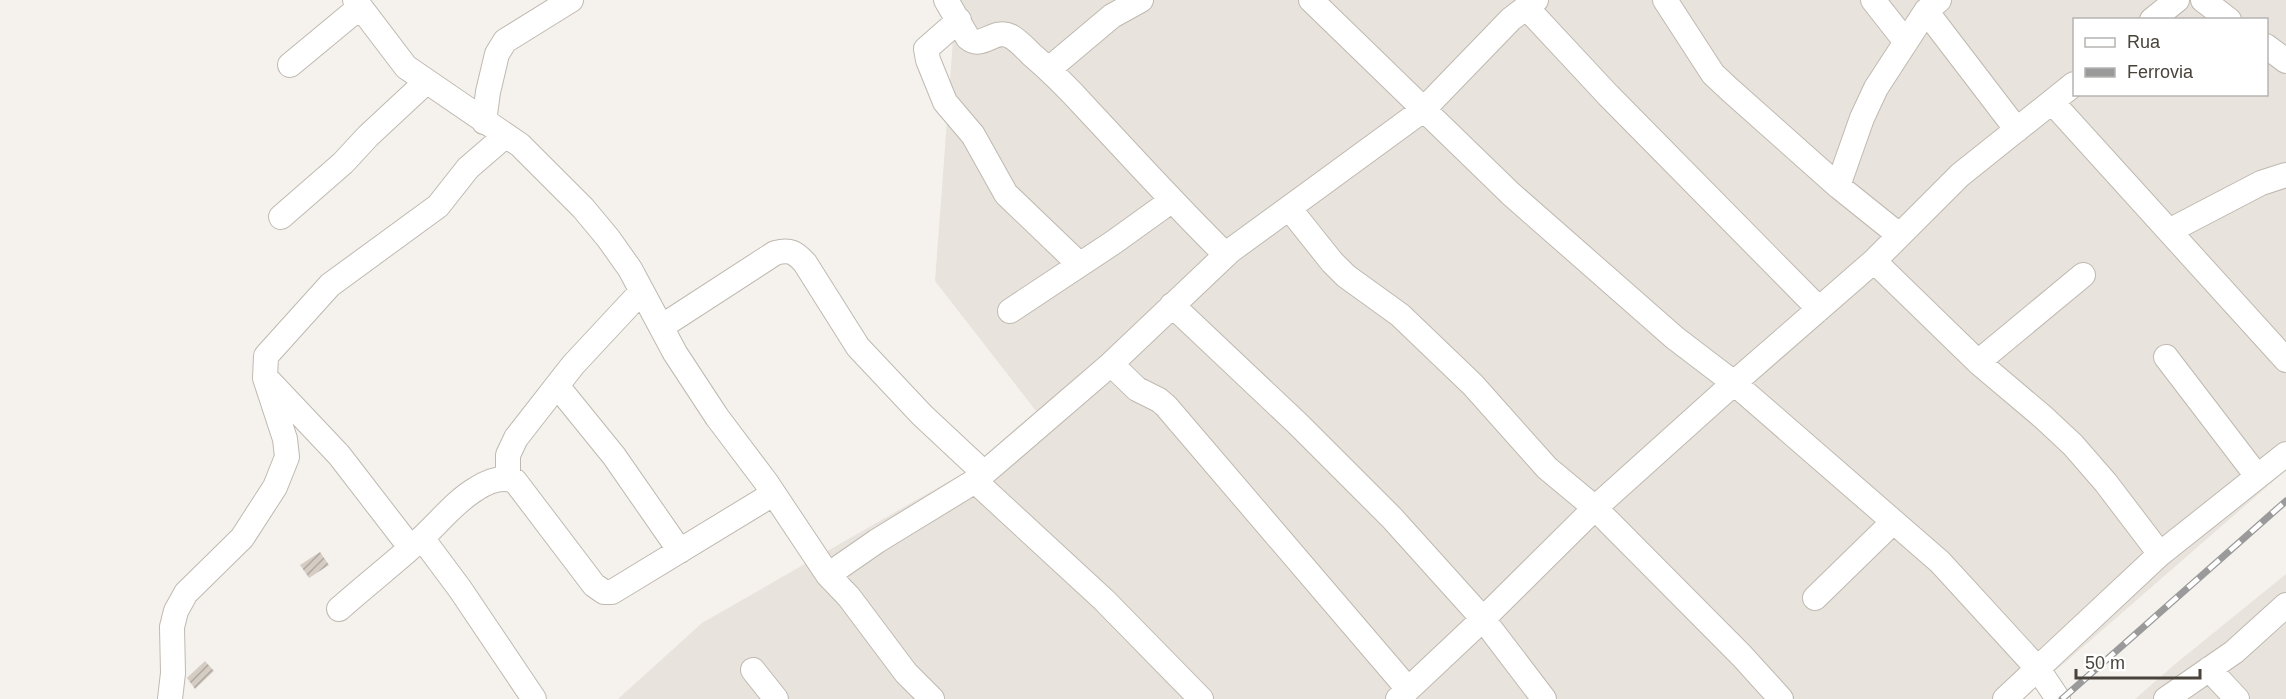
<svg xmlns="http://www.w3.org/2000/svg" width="2286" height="699" font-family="Helvetica,sans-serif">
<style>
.residential{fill:#e8e3dc;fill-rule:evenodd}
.building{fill:url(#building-hatch)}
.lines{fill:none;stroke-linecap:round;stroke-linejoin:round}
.minor-casing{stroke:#bfb9b0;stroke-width:26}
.minor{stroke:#fff;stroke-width:24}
.rail-casing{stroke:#9a9a9a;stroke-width:7}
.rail{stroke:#fff;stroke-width:4.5;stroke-dasharray:14;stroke-linecap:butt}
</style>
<defs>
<pattern id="building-hatch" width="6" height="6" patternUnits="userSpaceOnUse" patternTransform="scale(1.5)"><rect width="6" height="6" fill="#d5cdc4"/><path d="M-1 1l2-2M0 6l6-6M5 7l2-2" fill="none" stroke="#afa8a0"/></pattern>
</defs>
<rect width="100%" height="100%" fill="#f5f2ed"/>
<path class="residential" d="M956,0H2286V470L2023,699H618L702,623L1047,425L935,281ZM2074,20H2266V94H2074Z
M2286,574V699H2135L2174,665Z"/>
<path class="building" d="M320,552L329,565L309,578L300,565Z
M205,661L214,671L195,689L187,678Z"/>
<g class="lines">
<defs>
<path id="minor" d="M355,0L406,67L520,145L583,208L608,238L630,269L675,353L717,417L766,482L828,575L849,597L906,673L932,699
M946,0L968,38C982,50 994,28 1010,36C1018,40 1025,48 1031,54C1051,71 1069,89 1087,109C1133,158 1178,208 1226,255
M1311,0L1511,194L1675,338L1734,383L1940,562L2038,669L2058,699
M1665,0L1713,74L1729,89L1838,186L1899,235
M1873,0L1906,42
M2203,0L2229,20
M1526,7L1608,95L1819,309
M1926,11L2017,130
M959,20L926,49L928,60L945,102L973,135L1006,194L1079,264
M2152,20L2177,0
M2266,46L2286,61
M290,65L360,7
M1049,69L1112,16L1141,0
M2052,102L2286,360
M484,122L488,92L497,54L505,41L571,0
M1838,186L1862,118L1876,88L1926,11L1939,0
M1289,208L1332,262L1346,276L1400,315L1473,385L1547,468L1595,508L1742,656L1781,699
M281,217L343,163L368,136L426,82
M2169,231L2261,183L2286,175
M1874,261L1978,362L2043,417L2073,445L2106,483L2160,554
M1172,305L1298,424L1392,518L1483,619L1544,699
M1010,311L1114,242L1171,201
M661,327L775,253C790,249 795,252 805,263L858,347L922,415L984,473
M2166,357L2257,476
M1978,362L2083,275
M1111,364L1137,389L1159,400L1166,406L1408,689
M270,382L339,455L410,547
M558,387L614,456L680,551
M508,478V455L516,438L573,365L641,292
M975,481L1104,600L1201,699
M422,538L460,589L534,699
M828,575L877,541L975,481L1111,364L1230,251L1423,110L1511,19L1536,0
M1815,598L1893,522
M339,609C367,584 397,561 424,536C441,520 456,501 476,489C488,481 502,476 515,481L594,585L604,592H612L773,494
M2209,669L2237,699
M753,670L776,699
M170,699L173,673L172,627L176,611L186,593L242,538L275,487L287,457L285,439L265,378L266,356L330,285L438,206L468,168L505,136
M1398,699L1483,619L1595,508L1734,383L1874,261L1960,175L2074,84
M2005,699L2160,554L2286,454
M2166,699L2234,652L2286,605"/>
</defs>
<use href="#minor" class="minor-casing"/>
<use href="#minor" class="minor"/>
<defs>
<path id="rail" d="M2062,699L2286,501"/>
</defs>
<use href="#rail" class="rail-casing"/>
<use href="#rail" class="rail"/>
</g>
<rect x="2073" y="18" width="195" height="78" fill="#ffffff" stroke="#b6b4b1" stroke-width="1.5"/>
<rect x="2085" y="38" width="30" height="9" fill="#ffffff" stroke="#b6b4b1" stroke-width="1.5"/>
<text x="2127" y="48" font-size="18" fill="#49433b">Rua</text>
<rect x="2085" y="68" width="30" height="9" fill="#9a9a9a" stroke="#b6b4b1" stroke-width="1.5"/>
<text x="2127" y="78" font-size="18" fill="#49433b">Ferrovia</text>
<path d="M2076 669v9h124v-9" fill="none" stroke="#49433b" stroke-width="3"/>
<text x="2085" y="669" font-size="18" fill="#49433b" stroke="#ffffff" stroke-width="4.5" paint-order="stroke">50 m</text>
</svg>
